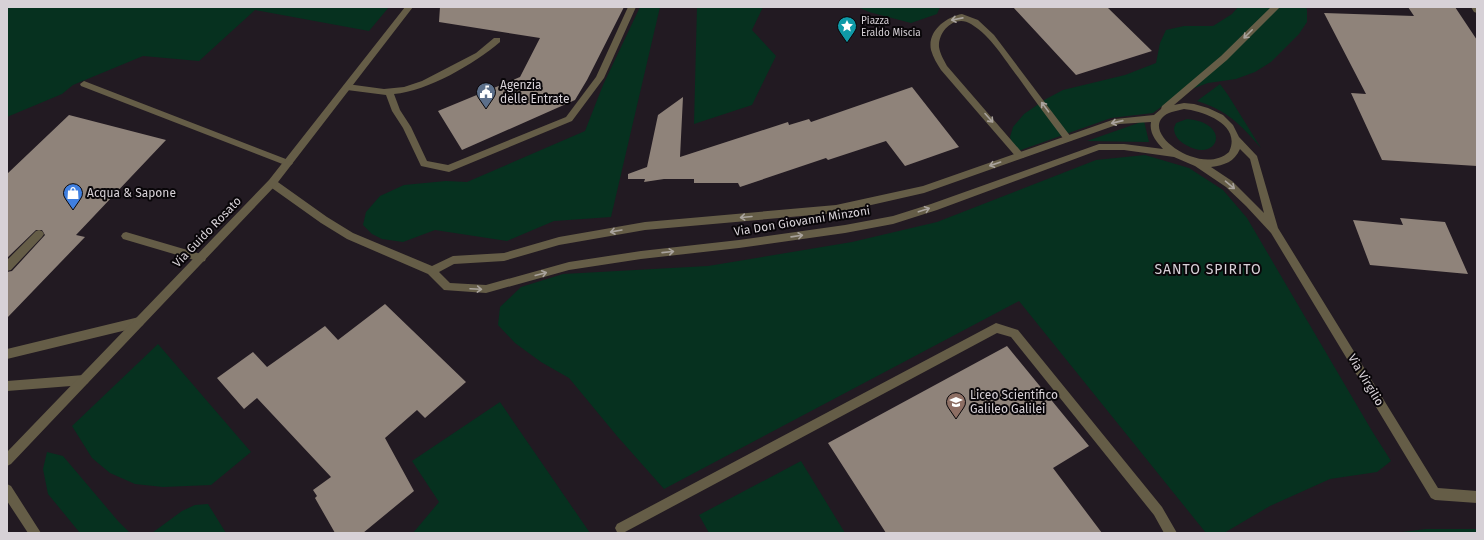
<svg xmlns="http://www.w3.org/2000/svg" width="1484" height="540" font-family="'Fira Sans',sans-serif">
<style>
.green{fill:#06311f}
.building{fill:#8f837a}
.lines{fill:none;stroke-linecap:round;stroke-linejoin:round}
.service{fill:#655d47;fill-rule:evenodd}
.minor{fill:#655d47;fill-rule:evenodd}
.tertiary{fill:#655d47;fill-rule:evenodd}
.oneway{stroke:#a9a39d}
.labels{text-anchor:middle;stroke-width:4;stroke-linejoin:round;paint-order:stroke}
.far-poi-label{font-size:10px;fill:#d7d1d7;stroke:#090609;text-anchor:start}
.poi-label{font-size:12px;fill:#d7d1d7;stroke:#090609;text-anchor:start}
.street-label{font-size:12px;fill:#d7d1d7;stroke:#090609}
.quarter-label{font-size:14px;letter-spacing:1px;fill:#d7d1d7;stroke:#090609}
</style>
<rect width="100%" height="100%" fill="#221a22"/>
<path class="green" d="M7,7H389L369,31L255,10L199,61L143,56L73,85L62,94L7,117Z
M640,7H660L611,217L554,221L507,241L435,230L403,242L382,239L372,234L363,225L366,212L380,196L404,185L446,181L467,182L585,131L603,85Z
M697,7H763L752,30L776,56L752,105L694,124Z
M858,7H940L937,14L911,23L869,12Z
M1238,7H1306L1307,10V22L1299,34L1271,62L1255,72L1236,79L1208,83L1178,94L1153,113L1111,118L1015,152L1010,137L1013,127L1024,114L1046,99L1063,90L1125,75L1156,63L1160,43L1166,30L1184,26H1213L1232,14Z
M1220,84L1228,95L1261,148C1241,125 1227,110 1197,101Z
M1187,119C1233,123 1218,164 1186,145C1179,141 1174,136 1174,128L1176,123Z
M1144,121L1149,142L1087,141Z
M1145,155L1189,168L1223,190L1247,218L1372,431L1391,461L1377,472L1330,479L1270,506L1224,533H1206L1019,301L664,489L617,436L569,378L541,362L515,343L498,325L500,307L521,287L563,274L708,266L852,242L937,222L1096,160Z
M158,344L251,452L211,485L163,487L135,484L110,473L92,458L72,426Z
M500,402L590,533H413L439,502L412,461Z
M47,452L63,456L118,521L130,533H80L48,494L43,469Z
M801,461L845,533H709L699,515Z
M208,504L226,533H152L182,511L195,505Z
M1426,529H1477V533H1395Z"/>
<path class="building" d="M440,7H624L587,80L575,100L462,150L438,111L520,77L540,38L439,22Z
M1013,7H1107L1152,51L1076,75Z
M1408,7H1455L1477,40V166L1382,160L1351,93L1366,94L1324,13L1414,16Z
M912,87L959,147L905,166L886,141L828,160L826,158L740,187L738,183H694V179H664L644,182L645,179H628V174L647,167L658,115L683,97L680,157L788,122L789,125L809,119L811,122Z
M69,115L166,140L76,235L85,237L7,318V272L12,271L45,235L42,230H36L7,258V174Z
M1400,218L1445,222L1468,274L1370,265L1353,220L1403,225Z
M385,304L466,382L425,418L417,410L385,438L414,491L363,533H335L315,498L317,496L313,490L331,477L257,398L244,409L217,378L253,352L267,367L325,326L338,340Z
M1007,346L1089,446L1053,468L1102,533H886L828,443Z"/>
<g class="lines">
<path class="service" d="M628,7H636L604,78L572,121L449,172L421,166L403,128L392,111L386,95L347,90L343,87L347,84L384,89L404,87L422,81L476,53L494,38H500V42C474,64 428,91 394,94L400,110L411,127L427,161L448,165L566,117L596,77Z
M962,14L978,20L994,35L1071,137L1072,139L1071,141H1065C1049,120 1033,98 1018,77C1004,59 991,36 971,24C956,14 938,30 939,47C940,54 944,60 947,66L1025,156L1023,158H1017L941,70C937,64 933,57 931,50C927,31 946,17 962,14Z
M84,81L291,161L293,163L291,165H285L81,86L80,84Z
M39,230L42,231L44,234L42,237L11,270L7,271V260L36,231Z
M126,232L201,254L205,255L206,258L205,261L201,262L123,239L121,236L123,233Z
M139,317L143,319L144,322L143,325L139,327L7,359V349Z
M996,323L1018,330L1162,507L1177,533H1164L1154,515L1011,337L997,333L625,532H617L615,528L617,524Z
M84,375L88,377L89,380L88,383L84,385L7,391V381Z
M7,484L11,486L41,533H28L7,501Z"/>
<path class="minor" d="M1271,7H1280L1227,60L1174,105L1184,103L1194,104L1208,108L1223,115L1233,125L1239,137L1257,156L1278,228L1438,488L1477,491V503L1435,500L1431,498L1271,233L1246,206L1226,187L1195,166L1174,157L1124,150H1099L937,210L893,224L845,233L739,248L641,259L569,270L486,293L444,290L428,274L347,239L321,223L269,186L267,183L272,179L275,180L327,217L353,233L432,266L453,256L504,253L559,237L645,222L836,205L923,186L1115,119L1154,115L1161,109L1162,106L1221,56ZM1184,109C1204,111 1242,125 1229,152C1203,176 1145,137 1162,118C1167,112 1176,111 1184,109ZM1151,122C1149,133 1156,141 1163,149L1124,144H1099L931,204L893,216L845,225L739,240L641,251L569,262L486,285L450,283L439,272L454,264L504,261L559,245L645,230L836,213L924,193L1119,124ZM1240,149L1250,159L1264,213L1232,181L1211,167C1225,165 1234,162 1240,149Z
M1471,7H1477V13L1474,12Z"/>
<path class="tertiary" d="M405,7H413L275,186L11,464L7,466V452L269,180Z"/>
</g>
<defs><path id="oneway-shaft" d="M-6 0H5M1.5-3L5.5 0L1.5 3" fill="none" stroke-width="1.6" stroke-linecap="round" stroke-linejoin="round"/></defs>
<g class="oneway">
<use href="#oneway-shaft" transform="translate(957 19) rotate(169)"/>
<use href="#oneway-shaft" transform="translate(1248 34) rotate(135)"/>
<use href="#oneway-shaft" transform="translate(1045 107) rotate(-127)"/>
<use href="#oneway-shaft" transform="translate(989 118) rotate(48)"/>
<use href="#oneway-shaft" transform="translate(1117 122) rotate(167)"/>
<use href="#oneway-shaft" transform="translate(995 164) rotate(161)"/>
<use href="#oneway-shaft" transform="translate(1230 185) rotate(40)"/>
<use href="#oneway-shaft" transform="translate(924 210) rotate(-18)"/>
<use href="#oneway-shaft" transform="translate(746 217) rotate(175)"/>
<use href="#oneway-shaft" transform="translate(616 231) rotate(170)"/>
<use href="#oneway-shaft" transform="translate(797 236) rotate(-8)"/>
<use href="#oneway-shaft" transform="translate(668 252) rotate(-6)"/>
<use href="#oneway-shaft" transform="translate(541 274) rotate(-15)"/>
<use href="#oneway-shaft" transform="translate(476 289) rotate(3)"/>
</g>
<defs>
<symbol id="sight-pin" viewBox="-11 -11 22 30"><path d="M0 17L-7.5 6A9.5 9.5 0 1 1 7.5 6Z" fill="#0f9aa8" stroke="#090609"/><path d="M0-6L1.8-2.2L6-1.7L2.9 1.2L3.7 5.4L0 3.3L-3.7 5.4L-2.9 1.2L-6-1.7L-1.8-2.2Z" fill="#fff"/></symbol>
<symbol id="civic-pin" viewBox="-11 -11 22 30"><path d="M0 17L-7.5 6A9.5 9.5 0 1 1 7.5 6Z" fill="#5c6f8a" stroke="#090609"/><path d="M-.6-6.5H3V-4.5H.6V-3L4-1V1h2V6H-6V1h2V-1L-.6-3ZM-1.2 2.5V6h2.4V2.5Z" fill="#fff"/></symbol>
<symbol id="shop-pin" viewBox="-11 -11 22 30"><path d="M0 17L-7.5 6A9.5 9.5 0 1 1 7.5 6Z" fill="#3f7fe0" stroke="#090609"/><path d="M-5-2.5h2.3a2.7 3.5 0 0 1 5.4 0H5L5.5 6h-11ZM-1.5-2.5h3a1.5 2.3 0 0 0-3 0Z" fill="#fff"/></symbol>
<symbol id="school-pin" viewBox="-11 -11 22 30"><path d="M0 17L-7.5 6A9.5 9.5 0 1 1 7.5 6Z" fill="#8d6e63" stroke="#090609"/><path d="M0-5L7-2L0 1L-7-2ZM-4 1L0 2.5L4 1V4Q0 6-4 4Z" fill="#fff"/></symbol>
</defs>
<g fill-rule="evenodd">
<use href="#sight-pin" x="836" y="15" width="22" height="30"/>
<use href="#civic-pin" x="475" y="81" width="22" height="30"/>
<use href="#shop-pin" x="62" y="182" width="22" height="30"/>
<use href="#school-pin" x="945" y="391" width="22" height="30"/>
</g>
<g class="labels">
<g class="far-poi-label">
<text x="861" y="24">Piazza<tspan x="861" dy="12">Eraldo Miscia</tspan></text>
</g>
<g class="poi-label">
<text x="500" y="89">Agenzia<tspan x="500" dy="14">delle Entrate</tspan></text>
<text x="87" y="197">Acqua &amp; Sapone</text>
<text x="970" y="399">Liceo Scientifico<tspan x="970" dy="14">Galileo Galilei</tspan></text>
</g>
<g class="street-label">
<text transform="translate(802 221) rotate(-9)" y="4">Via Don Giovanni Minzoni</text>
<text transform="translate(207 232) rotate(-46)" y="4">Via Guido Rosato</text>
<text transform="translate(1366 380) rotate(59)" y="4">Via Virgilio</text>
</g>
<g class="quarter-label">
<text x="1208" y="274">SANTO SPIRITO</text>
</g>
</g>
<rect width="1484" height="540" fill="none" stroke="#d7d1d7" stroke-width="16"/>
</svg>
